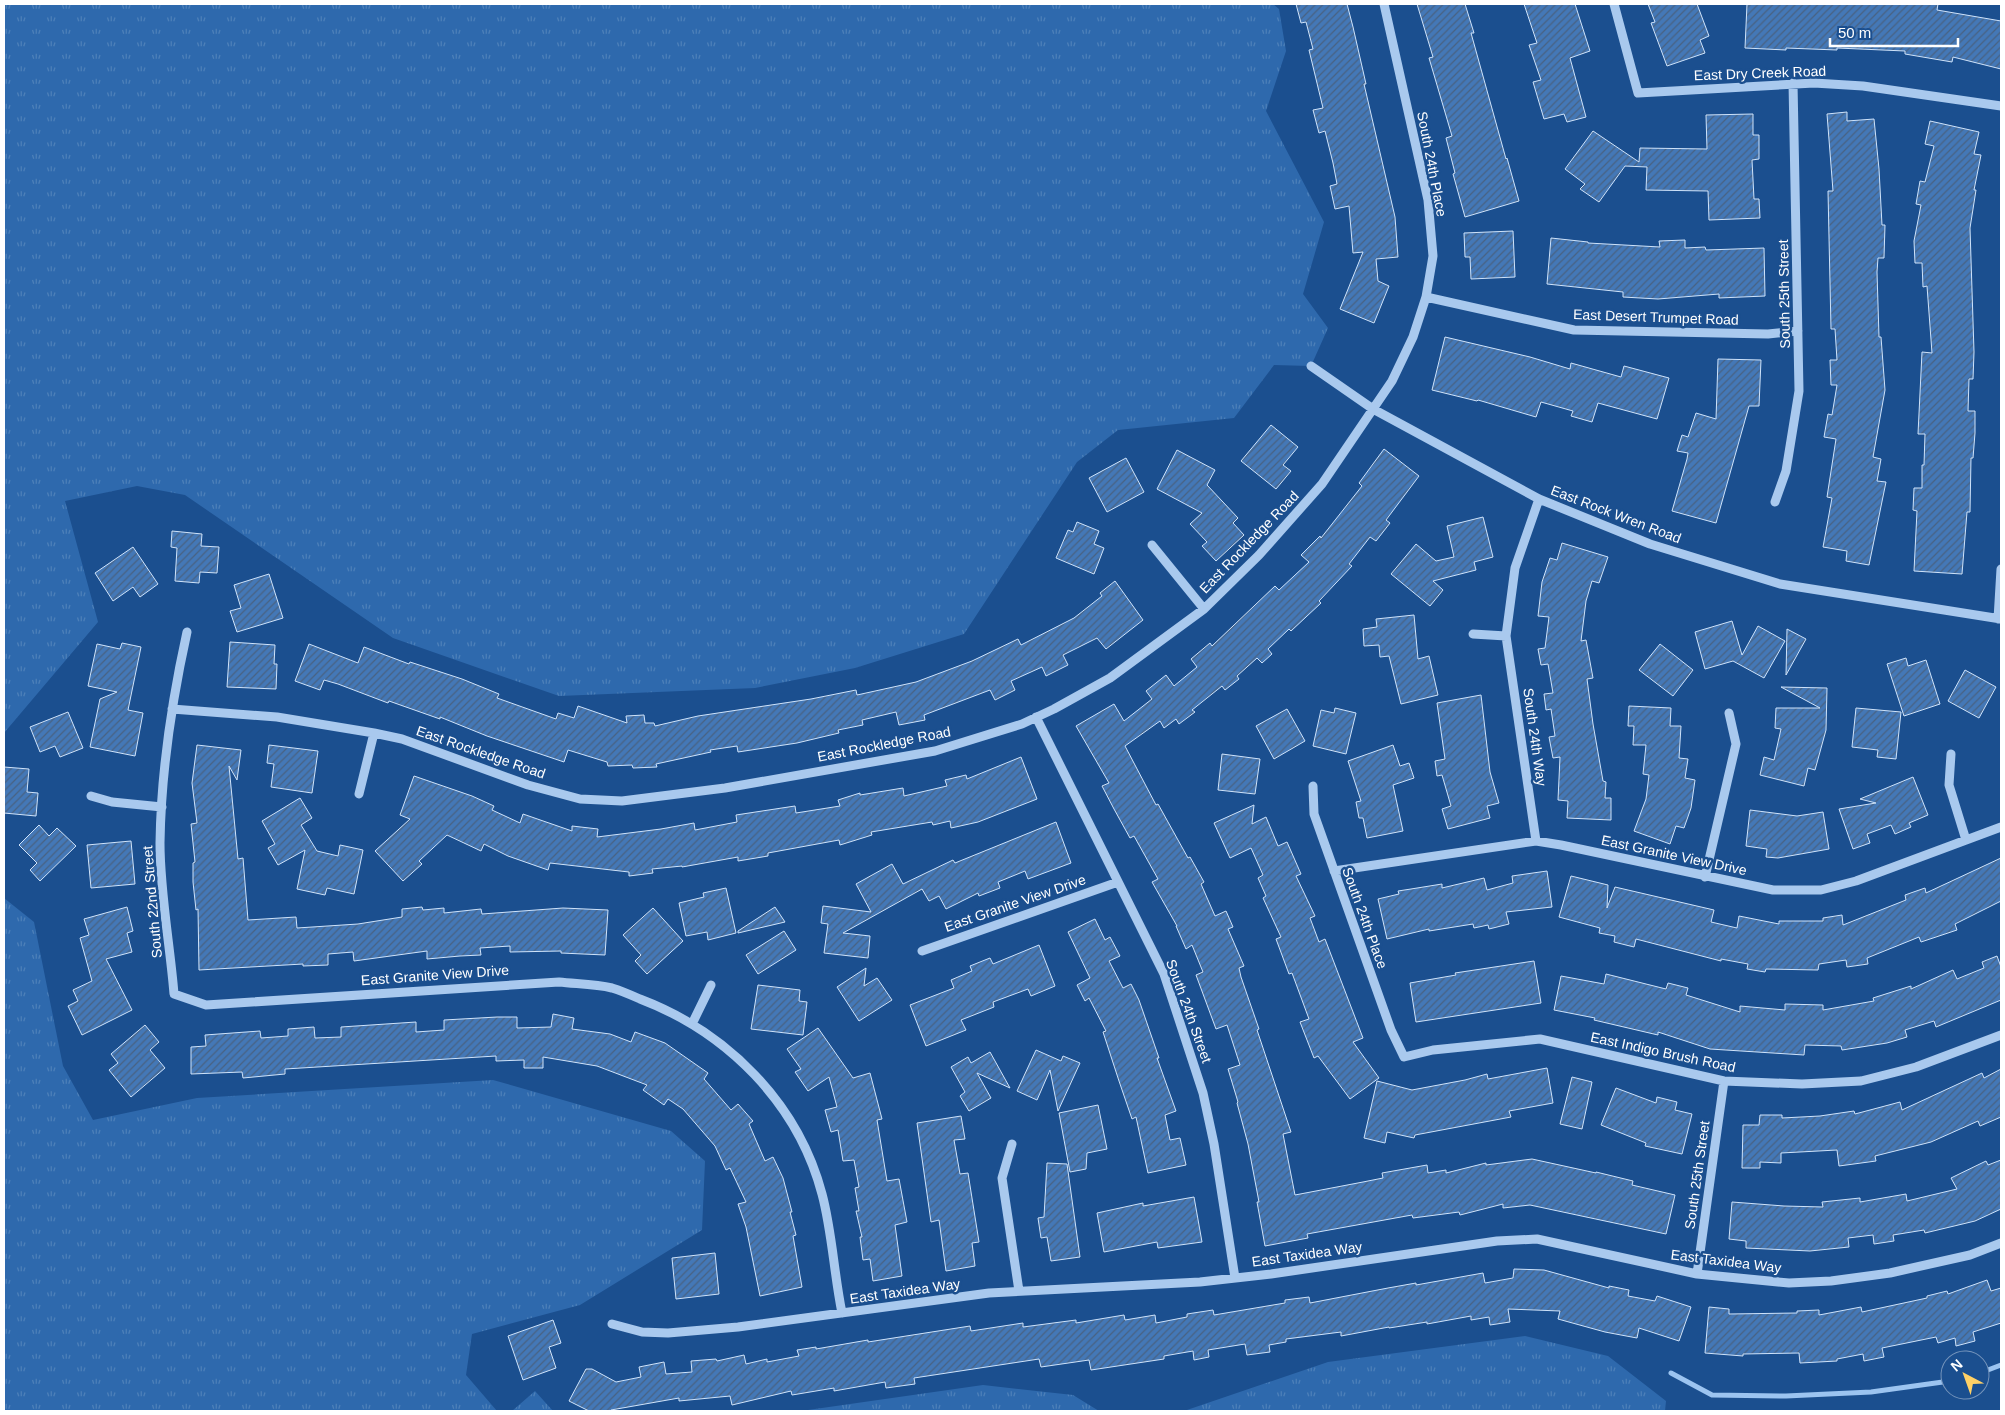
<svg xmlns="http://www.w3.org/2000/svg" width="2005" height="1415" font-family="Arial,sans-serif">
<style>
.grass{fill:url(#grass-tufts)}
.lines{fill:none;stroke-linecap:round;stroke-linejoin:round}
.stream{stroke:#9cc4f0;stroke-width:5}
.building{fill:url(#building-hatch);stroke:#cfe3fa}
.minor{stroke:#a9c9ee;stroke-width:9}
.labels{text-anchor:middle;stroke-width:5;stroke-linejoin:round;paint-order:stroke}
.street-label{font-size:14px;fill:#fff;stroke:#1b4f8f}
</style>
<defs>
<pattern id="grass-tufts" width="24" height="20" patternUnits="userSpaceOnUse" patternTransform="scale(1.25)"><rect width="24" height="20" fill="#2e69ad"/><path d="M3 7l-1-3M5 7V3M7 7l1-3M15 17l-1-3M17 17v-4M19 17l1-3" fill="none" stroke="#4d80b9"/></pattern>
<pattern id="building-hatch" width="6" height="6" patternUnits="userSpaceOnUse" patternTransform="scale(1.25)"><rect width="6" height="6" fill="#4478b7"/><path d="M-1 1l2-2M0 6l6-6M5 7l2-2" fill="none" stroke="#486282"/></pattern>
</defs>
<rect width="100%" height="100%" fill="#1b4f8f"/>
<path class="grass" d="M4,4H1273L1279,9L1286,51L1266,111L1324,222L1303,294L1328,328L1311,366L1274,365L1234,418L1118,430L1077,462L964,634L855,668L755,688L559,696L393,638L185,495L137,486L65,501L98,622L4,733Z
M4,898L34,922L63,1066L93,1120L197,1098L493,1080L671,1131L705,1161L702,1230L580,1305L472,1334L466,1375L497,1411H4Z
M1525,1336L1608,1356L1666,1401L1665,1411H1184L1328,1362Z
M983,1385L1073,1395L1099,1411H801Z
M535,1391L553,1411H512Z"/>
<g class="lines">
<path class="stream" d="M1671,1373L1712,1395L1786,1396L1871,1392L1950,1381
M1980,1373L2001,1365"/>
</g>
<path class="building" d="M1296,4H1347L1353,27L1366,84H1364L1395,217L1398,257L1376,259L1378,281L1389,286L1374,323L1340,309L1363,252L1353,253L1349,206L1335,209L1330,186L1337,184L1333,163L1325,131L1319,133L1313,110L1323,108L1309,50L1313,49L1306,22L1301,23Z
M1417,4H1465L1474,33H1471L1506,159L1507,158L1519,201L1465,217L1453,174L1455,173L1446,138L1452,136L1429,58L1433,57Z
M1524,4H1575L1590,51L1570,58L1586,117L1567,122L1564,114L1544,119L1533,82L1541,80L1529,45L1537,43Z
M1648,4H1697L1709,36L1700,40L1705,53L1667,66L1651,23L1655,22Z
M1747,4H1938L1937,10L2001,21V69L1953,57L1952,62L1905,54V51L1837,48V50L1786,48V50L1745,48Z
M1847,112V121L1874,119L1879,169L1882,225H1885L1884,258H1878L1877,272L1879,337H1881L1885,390L1873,457L1881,459L1877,481L1886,482L1869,565L1846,561L1847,551L1823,547L1832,498L1827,497L1836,439L1824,437L1828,414L1832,415L1837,385H1831L1830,360H1837L1835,329H1831L1828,191H1833L1827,114Z
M1753,114V135H1759V159L1752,160L1754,199H1759L1760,218L1709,220L1708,191L1646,190L1647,167L1625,166L1599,202L1580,189L1585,184L1565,169L1593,131L1639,162L1640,148L1707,149L1706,115Z
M1930,121L1979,132L1974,154L1981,155L1974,190H1976L1970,228L1974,352L1973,379H1969L1968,411H1975V433L1973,458H1971L1970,512H1967L1962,574L1914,571L1917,511L1913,510L1914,488H1922V465H1924L1925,434H1918L1922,352L1932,353L1927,286L1923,287L1922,263H1915L1914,241L1921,205L1916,204L1920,181L1925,182L1934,146L1925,144Z
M1513,231L1515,277L1471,279L1470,257H1465L1464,233Z
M1551,238L1588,242V243L1660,247L1659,241L1685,240V248L1705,247L1706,250L1764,248L1765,296L1719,298V294L1658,299L1623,297V292L1547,284Z
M1445,337L1530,357L1570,369L1571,363L1621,377L1624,366L1669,378L1657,419L1598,403L1592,422L1571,416L1573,411L1541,402L1536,417L1478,400L1477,401L1432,390Z
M1718,359L1761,360L1759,406H1749L1716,523L1672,511L1687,459L1688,453L1677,451L1682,435L1688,437L1696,413L1716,419Z
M1271,425L1298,447L1283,465L1291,471L1276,489L1241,461Z
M1384,449L1419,476L1386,520L1390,523L1376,541L1370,537L1349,564L1352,566L1319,601L1321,603L1291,631L1289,629L1268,649L1272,654L1262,663L1257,658L1237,676L1239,679L1225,690L1222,686L1192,710L1195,712L1179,724L1176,719L1164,728L1160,721L1125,746L1156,805L1158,804L1188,858L1190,857L1204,882L1201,884L1215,916L1226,911L1233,927L1228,929L1244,966L1239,968L1241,977L1259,1029L1257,1030L1291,1132L1283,1134L1295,1195L1363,1182L1383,1178L1382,1173L1427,1165L1428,1173L1446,1170V1173L1486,1163V1165L1532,1159L1596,1173V1172L1633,1181L1632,1185L1675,1195L1666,1234L1530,1205L1503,1208V1204L1460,1215L1459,1212L1413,1218L1412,1215L1307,1234L1308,1238L1265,1246L1257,1202H1259L1248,1144L1237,1103L1238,1102L1228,1069L1240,1065L1227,1025L1216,1029L1196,975L1203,972L1192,945L1186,949L1176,926H1177L1152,882L1158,879L1134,836L1130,838L1114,809L1102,786L1109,783L1076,726L1114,704L1124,721L1152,699L1146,691L1166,675L1174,686L1197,667L1191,659L1210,643L1212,646L1275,586L1279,590L1309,562L1301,555L1320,536L1321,538L1362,486L1359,483Z
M1177,450L1215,470L1207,485L1238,518L1233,523L1244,535L1216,561L1202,546L1207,542L1190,524L1202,513L1157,489Z
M1126,458L1144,492L1107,512L1089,478Z
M1483,517L1493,557L1474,562L1476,570L1433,581L1443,590L1430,606L1391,574L1416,544L1436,561L1454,557L1447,526Z
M1077,522L1099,531L1094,544L1104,548L1094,574L1056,558L1068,530L1073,532Z
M172,531L202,534L201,546L219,547L217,573L200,572L199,583L175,581L177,548L171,547Z
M1562,543L1608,557L1599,583L1592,581L1586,601L1581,641L1586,640L1593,678L1587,679L1593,724L1603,781L1606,782L1605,798H1611V820L1567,818L1568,801L1558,800L1560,757L1553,758L1549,737L1555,736L1551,709L1546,710L1544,694L1553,693L1548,664L1541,665L1538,649L1545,648L1549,617L1538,616L1542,582L1550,558L1557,560Z
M133,547L158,584L140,597L133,587L113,601L95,573Z
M269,574L283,618L237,632L230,611L241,608L234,585Z
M1115,581L1143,620L1106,649L1097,638L1063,655L1068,665L1046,676L1042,667L1011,681L1015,690L995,700L990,690L924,715L925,720L899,725L896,712L862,720L863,725L838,730L839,733L797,743L738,752L737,746L710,750L711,752L656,764L657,767L633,768L632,765L608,766L607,762L568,750L564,762L487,736L440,717V719L389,701L388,703L338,684L324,680L320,690L295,681L309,644L358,663L364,647L409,664L410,662L462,679L499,694L497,698L556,719L558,713L574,718L578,706L627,723L626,716L644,715L645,723H654L655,726L698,716L811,699L856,690L857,695L916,682L972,661L1018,639L1021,645L1074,618L1102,596L1100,593Z
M1414,615L1418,659L1429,656L1438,695L1401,704L1389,656L1380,657L1379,645L1364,646L1363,629L1377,627L1376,619Z
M1732,621L1742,655L1758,626L1785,641L1764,678L1733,661L1705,669L1695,632Z
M1787,629L1806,639L1786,675Z
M230,642L275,645L274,664H277L276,689L227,687Z
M122,643L141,647L128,710L143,713L135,756L90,747L100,699L117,692L88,686L97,644L120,649Z
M1660,644L1693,670L1673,696L1639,670Z
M1906,658L1908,666L1926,660L1940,704L1904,716L1887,664Z
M1965,670L1996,687L1979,718L1948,701Z
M1781,687L1827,688L1826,730L1815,770L1808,768L1804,786L1760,775L1764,757L1774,760L1781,729L1775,728L1776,708H1820Z
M1481,695L1490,772L1499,803L1487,806L1490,818L1448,829L1442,809L1451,806L1442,775L1437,776L1435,761L1445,759L1437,703Z
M1629,706L1671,708L1670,726H1681L1679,758L1688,759L1685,778L1695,780L1691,808L1684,828L1676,826L1670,844L1634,831L1646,799L1649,775L1643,774L1646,745H1633L1634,726H1628Z
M1335,708L1356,713L1346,754L1313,746L1321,710L1334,713Z
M1856,708L1901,712L1896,759L1877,757L1878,750L1852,747Z
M1287,709L1305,741L1274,759L1256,726Z
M68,712L83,748L60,757L55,746L40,752L30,727Z
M197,745L241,750L237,780L229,766L238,859L243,858L248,920L296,917L297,928L358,924L402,917V909L422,907L423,910L444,908V913L481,909L482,914L563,908L608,910L605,955L561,953V951L510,952V946L480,948L481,955L460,956L427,959V951L354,961L353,952L328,954V965L303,966V964L199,970L198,909L196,910L193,882V863L195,862L191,824L197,823L192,783Z
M269,745L318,751L312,793L271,787L274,764L267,763Z
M1393,745L1400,766L1409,763L1414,778L1393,785L1403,831L1367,838L1363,818H1359L1356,802L1361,801L1348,761Z
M1222,754L1260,759L1255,794L1218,790Z
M1021,757L1037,799L978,822L951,828L950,821L933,825L932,822L871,832L872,835L840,845L839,840L768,853V856L738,861V857L682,867V866L652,869L653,873L629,876V872L550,863L548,870L508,856L484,844L481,851L447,835L419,861L422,864L403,881L375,851L410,819L400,815L414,776L472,796L494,806L492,810L520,823L523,814L572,831V826L598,829L597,837L661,829L694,823L695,830L737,822L736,815L795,806L796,813L840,806L838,800L860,793V795L903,788L904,796L947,786L945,780L966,775L967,779Z
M4,767L29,769L27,792L38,793L36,816L4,813Z
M1913,777L1928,815L1909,823L1911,827L1895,834L1891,825L1867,834L1870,843L1853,849L1839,809L1876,803L1860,799Z
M300,798L312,818L301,825L317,851L338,856L340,845L363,850L354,894L327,888L325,895L297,889L305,850L278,865L268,848L275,844L262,821Z
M1254,805L1252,824L1266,817L1278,846L1287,842L1301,874L1296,876L1315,916L1310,918L1319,942L1325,939L1363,1038L1353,1042L1379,1078L1350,1099L1318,1056L1314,1058L1300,1022L1309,1019L1292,973L1289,974L1276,939L1281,937L1263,898L1266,896L1258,878L1263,875L1251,848L1230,858L1214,823Z
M1750,810L1797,816L1823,812L1829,849L1778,858L1766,857L1767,849L1746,846Z
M1056,822L1071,863L1028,879L1025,871L998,882L1000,888L979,896L978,893L946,909L939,896L929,901L922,889L843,933L870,936L868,958L824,953L828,924L821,923L823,906L871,912L856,884L892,864L903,884L953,860L955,863Z
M39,825L49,836L57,828L76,846L40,881L30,870L37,863L19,845Z
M131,841L135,884L91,888L87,845Z
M2001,858V901L1955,924L1957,930L1921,942L1919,937L1867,958L1868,964L1847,967L1846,960L1819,964L1818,970L1766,969L1765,972L1747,969L1748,964L1721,959V961L1636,939L1634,947L1614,942L1615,936L1599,933L1600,928L1559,917L1571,876L1608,885L1607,908L1615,887L1714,910L1711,922L1737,928L1739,916L1779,924V921H1823V918L1842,915L1843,925L1906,900L1905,895L1925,888L1926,893Z
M1547,871L1552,907L1506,912L1509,924L1489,929L1488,925L1474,928L1473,924L1429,931V929L1387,939L1378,899L1399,894L1398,891L1411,889L1442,884V888L1484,878L1487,890L1513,883L1512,876Z
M726,888L736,933L708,940L707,932L686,936L679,903L704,897L703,893Z
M127,907L133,931L127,933L132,952L106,959L132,1010L82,1035L68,1006L78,1001L73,990L92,981L80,938L89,935L84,919Z
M775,907L785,922L738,933V931Z
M653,908L683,941L647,974L635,961L641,955L623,935Z
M1095,919L1105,940L1110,937L1120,956L1109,961L1123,988L1131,984L1139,1000L1159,1058H1157L1176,1111L1165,1115L1170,1140L1180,1138L1186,1165L1148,1173L1136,1117L1132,1119L1119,1081L1103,1032L1106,1031L1089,998L1085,1001L1077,985L1090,978L1068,932Z
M784,931L796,950L758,974L746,955Z
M1039,945L1055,986L1031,996L1028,989L993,1002L994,1007L961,1020L966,1030L926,1046L910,1005L954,988L951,980L972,971L970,966L990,958L993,964Z
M1997,956L2001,967V1000L1936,1027L1934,1021L1905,1030L1907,1037L1887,1043L1842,1050L1841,1046L1805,1045L1804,1055L1710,1049L1658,1032V1035L1594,1020L1595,1018L1554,1010L1561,976L1604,984L1606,974L1666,989L1668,983L1688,988L1686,995L1740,1012V1006L1785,1010V1004L1823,1005V1010L1874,1001L1873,998L1911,986V989L1953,970L1957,979L1984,968L1982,962Z
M1534,961L1541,1003L1416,1022L1410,983L1456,975L1455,973Z
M866,968L864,986L877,978L892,1000L859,1021L837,987Z
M758,985L800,990L799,1001L807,1002L803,1035L751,1029Z
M553,1014L574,1018L572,1029L610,1034L631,1042L635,1032L665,1043L708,1073L704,1079L731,1110L738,1104L753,1121L749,1124L765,1161L773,1157L783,1178L792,1212H790L796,1235L793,1236L802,1287L760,1296L746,1227L738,1204L746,1202L730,1168L726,1170L715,1146L683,1109L668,1099L664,1105L643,1090L647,1085L597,1066L543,1057V1068H524V1060L496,1061V1056L285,1069V1074L243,1078L242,1072L191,1074V1047L206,1046L205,1035L260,1031L261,1038L288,1036V1029L314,1027L315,1038L341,1037V1027L416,1022V1032L444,1030V1020L497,1017H517V1028L551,1027Z
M145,1025L159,1042L150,1050L165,1068L131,1097L109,1070L118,1063L111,1054Z
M818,1028L853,1078L870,1073L882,1119L877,1120L887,1181L899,1179L907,1222L895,1225L902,1276L873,1281L870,1259L863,1260L860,1237H862L856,1211H859L855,1188L859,1187L854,1160L843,1161L838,1130L831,1132L825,1110L837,1107L829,1077L808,1091L795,1072L801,1069L787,1049Z
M1036,1050L1061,1061L1063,1056L1080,1063L1058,1111L1050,1070L1037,1100L1017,1091Z
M990,1052L1010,1088L977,1073L991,1098L969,1111L960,1096L965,1092L951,1067L968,1057L971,1063Z
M1547,1068L1553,1103L1509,1111L1511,1117L1415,1135L1414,1138L1387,1132L1385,1143L1364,1138L1377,1081L1412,1090L1465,1080L1487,1074L1488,1079Z
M2001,1069V1117L1980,1126L1978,1121L1931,1142L1875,1156L1876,1161L1839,1166L1837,1150L1781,1153V1163L1760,1162V1168H1742L1743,1125H1759L1760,1115H1782V1118L1820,1116L1854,1111L1855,1114L1900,1102L1902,1110L1982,1073L1984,1078Z
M1572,1077L1592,1082L1582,1129L1560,1124Z
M1616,1088L1656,1103L1657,1097L1677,1102L1675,1110L1692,1114L1682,1154L1645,1146L1646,1143L1601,1125Z
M1098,1105L1107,1149L1087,1153L1086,1169L1070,1172L1059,1113Z
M961,1116L965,1139L954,1140L960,1174L968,1173L979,1242L972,1243L975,1266L946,1271L939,1220L931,1222L917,1123Z
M2001,1160V1209L1975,1221L1925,1233L1924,1230L1893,1235L1894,1241L1874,1244L1873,1235L1848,1238L1849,1247L1810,1251L1746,1248V1241L1729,1239L1732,1202L1784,1206L1823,1207L1822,1202L1860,1198V1202L1906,1194L1907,1201L1957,1189L1951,1178L1986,1161L1988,1165Z
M1047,1163L1067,1164L1080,1257L1051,1261L1047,1237L1041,1238L1038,1218L1044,1217Z
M1194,1197L1202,1242L1158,1248L1157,1242L1104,1252L1097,1213L1143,1203V1206Z
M715,1253L719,1294L676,1299L672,1258Z
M1514,1269L1544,1270L1609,1288V1286L1629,1290L1628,1296L1655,1301L1657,1296L1691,1307L1679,1341L1639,1328L1637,1338L1605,1332L1558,1319L1560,1311L1508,1309L1510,1322L1490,1325L1489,1317L1471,1320V1316L1427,1324V1322L1389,1328V1327L1341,1336V1332L1286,1339V1342L1269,1345L1270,1352L1247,1355L1245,1344L1208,1350L1209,1357L1194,1360L1193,1351L1164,1356V1359L1091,1370L1089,1360L1041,1367L1039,1359L914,1378L915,1384L886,1388L885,1382L834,1391V1388L792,1395L791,1391L732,1405L730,1396L679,1401V1398L611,1410L610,1411H589L569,1401L586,1369H592L616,1382L641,1377L639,1367L664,1362L666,1374L692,1372L691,1361L716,1359L717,1361L744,1355L746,1364L767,1359V1362L799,1356L797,1350L816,1347V1349L868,1340V1342L970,1326L971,1331L1023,1323V1327L1076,1320V1323L1124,1315L1125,1320L1155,1315L1156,1323L1187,1317V1314L1213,1310L1214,1315L1285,1303V1300L1309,1297L1310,1303L1388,1288L1416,1283V1285L1483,1273L1485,1283L1513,1278Z
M1987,1280L1991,1291L2001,1288V1323L1973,1332L1975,1341L1956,1346L1955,1338L1938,1343L1936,1337L1882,1348L1884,1357L1864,1361L1863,1354L1837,1359V1361L1800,1363L1799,1353L1743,1354V1356L1705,1353L1709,1307L1729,1309V1314L1797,1313V1311L1819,1310V1315L1861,1307L1862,1312L1927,1298V1296L1947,1291L1948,1294Z
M553,1320L561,1343L549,1347L556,1368L523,1380L508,1336Z"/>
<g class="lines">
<path class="minor" d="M1614,4L1638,93L1814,83L1863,86L2001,106
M1426,297L1574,330L1768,334L1798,331
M1311,366L1373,409L1539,499L1650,544L1780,584L2001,619
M1775,502L1786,471L1799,391L1793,83
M1152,545L1204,609
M1998,619L2001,569
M187,632C172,700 161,772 160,843C160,893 170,944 174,994L206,1005L559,982C577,984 595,984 612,988C622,991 631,995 640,999C727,1032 798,1103 822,1194C832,1231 834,1274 842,1313
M1473,634L1506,636
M172,709L277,717L374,733L402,739L528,785L580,799L622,801L725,788L935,751L1022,724L1054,709L1110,678L1204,609L1259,555L1322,484L1392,381L1413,337L1426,297L1433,256L1428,200L1384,4
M1036,717L1164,974L1203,1093L1214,1144L1235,1278
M1951,754L1949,785L1966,840
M1313,786L1314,814L1391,1030L1404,1057L1433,1050L1540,1039L1724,1081L1802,1084L1861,1081L1916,1067L2001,1035
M359,794L374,733
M91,796L112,802L162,807
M1536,841L1506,636L1515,568L1539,499
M1334,871L1536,841L1561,845L1773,890H1821L1856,881L2001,827
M1705,877L1736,744L1729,713
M922,951L1118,882
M692,1024L711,985
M1012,1144L1002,1178L1019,1291
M1697,1274L1724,1081
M612,1324L642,1332L668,1333L738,1327L989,1293L1200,1282L1271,1274L1497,1241L1537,1239L1697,1274L1789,1283L1831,1281L1890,1273L1970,1255L2001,1243"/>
</g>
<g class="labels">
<g class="street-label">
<text transform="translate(1760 73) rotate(-2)" y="5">East Dry Creek Road</text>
<text transform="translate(1432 164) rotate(79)" y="5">South 24th Place</text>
<text transform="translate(1784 294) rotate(-91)" y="5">South 25th Street</text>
<text transform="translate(1656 317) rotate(2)" y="5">East Desert Trumpet Road</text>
<text transform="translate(1616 514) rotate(21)" y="5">East Rock Wren Road</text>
<text transform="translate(1249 542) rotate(-46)" y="5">East Rockledge Road</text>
<text transform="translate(1535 737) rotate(82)" y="5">South 24th Way</text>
<text transform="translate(884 744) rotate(-11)" y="5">East Rockledge Road</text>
<text transform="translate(481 752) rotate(19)" y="5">East Rockledge Road</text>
<text transform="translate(1674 855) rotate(12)" y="5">East Granite View Drive</text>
<text transform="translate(152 902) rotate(-95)" y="5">South 22nd Street</text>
<text transform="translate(1015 903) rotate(-19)" y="5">East Granite View Drive</text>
<text transform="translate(1365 918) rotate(70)" y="5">South 24th Place</text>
<text transform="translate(435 975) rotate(-4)" y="5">East Granite View Drive</text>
<text transform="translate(1189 1011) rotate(70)" y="5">South 24th Street</text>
<text transform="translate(1663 1052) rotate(12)" y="5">East Indigo Brush Road</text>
<text transform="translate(1697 1175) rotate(-82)" y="5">South 25th Street</text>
<text transform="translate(1307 1254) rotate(-8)" y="5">East Taxidea Way</text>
<text transform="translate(1726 1261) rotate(7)" y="5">East Taxidea Way</text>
<text transform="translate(905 1291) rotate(-8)" y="5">East Taxidea Way</text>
</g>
</g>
<rect width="2005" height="1415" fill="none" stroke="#ffffff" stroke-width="10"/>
<g transform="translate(1965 1375) rotate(319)"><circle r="24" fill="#1b4f8f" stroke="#7695bc"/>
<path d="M0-4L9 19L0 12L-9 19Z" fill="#ffd166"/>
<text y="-8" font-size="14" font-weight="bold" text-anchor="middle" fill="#ffffff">N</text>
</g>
<path d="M1830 38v8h128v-8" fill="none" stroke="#ffffff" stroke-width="2.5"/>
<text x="1838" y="38" font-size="15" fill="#ffffff" stroke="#1b4f8f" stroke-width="4" paint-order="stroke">50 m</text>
</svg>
